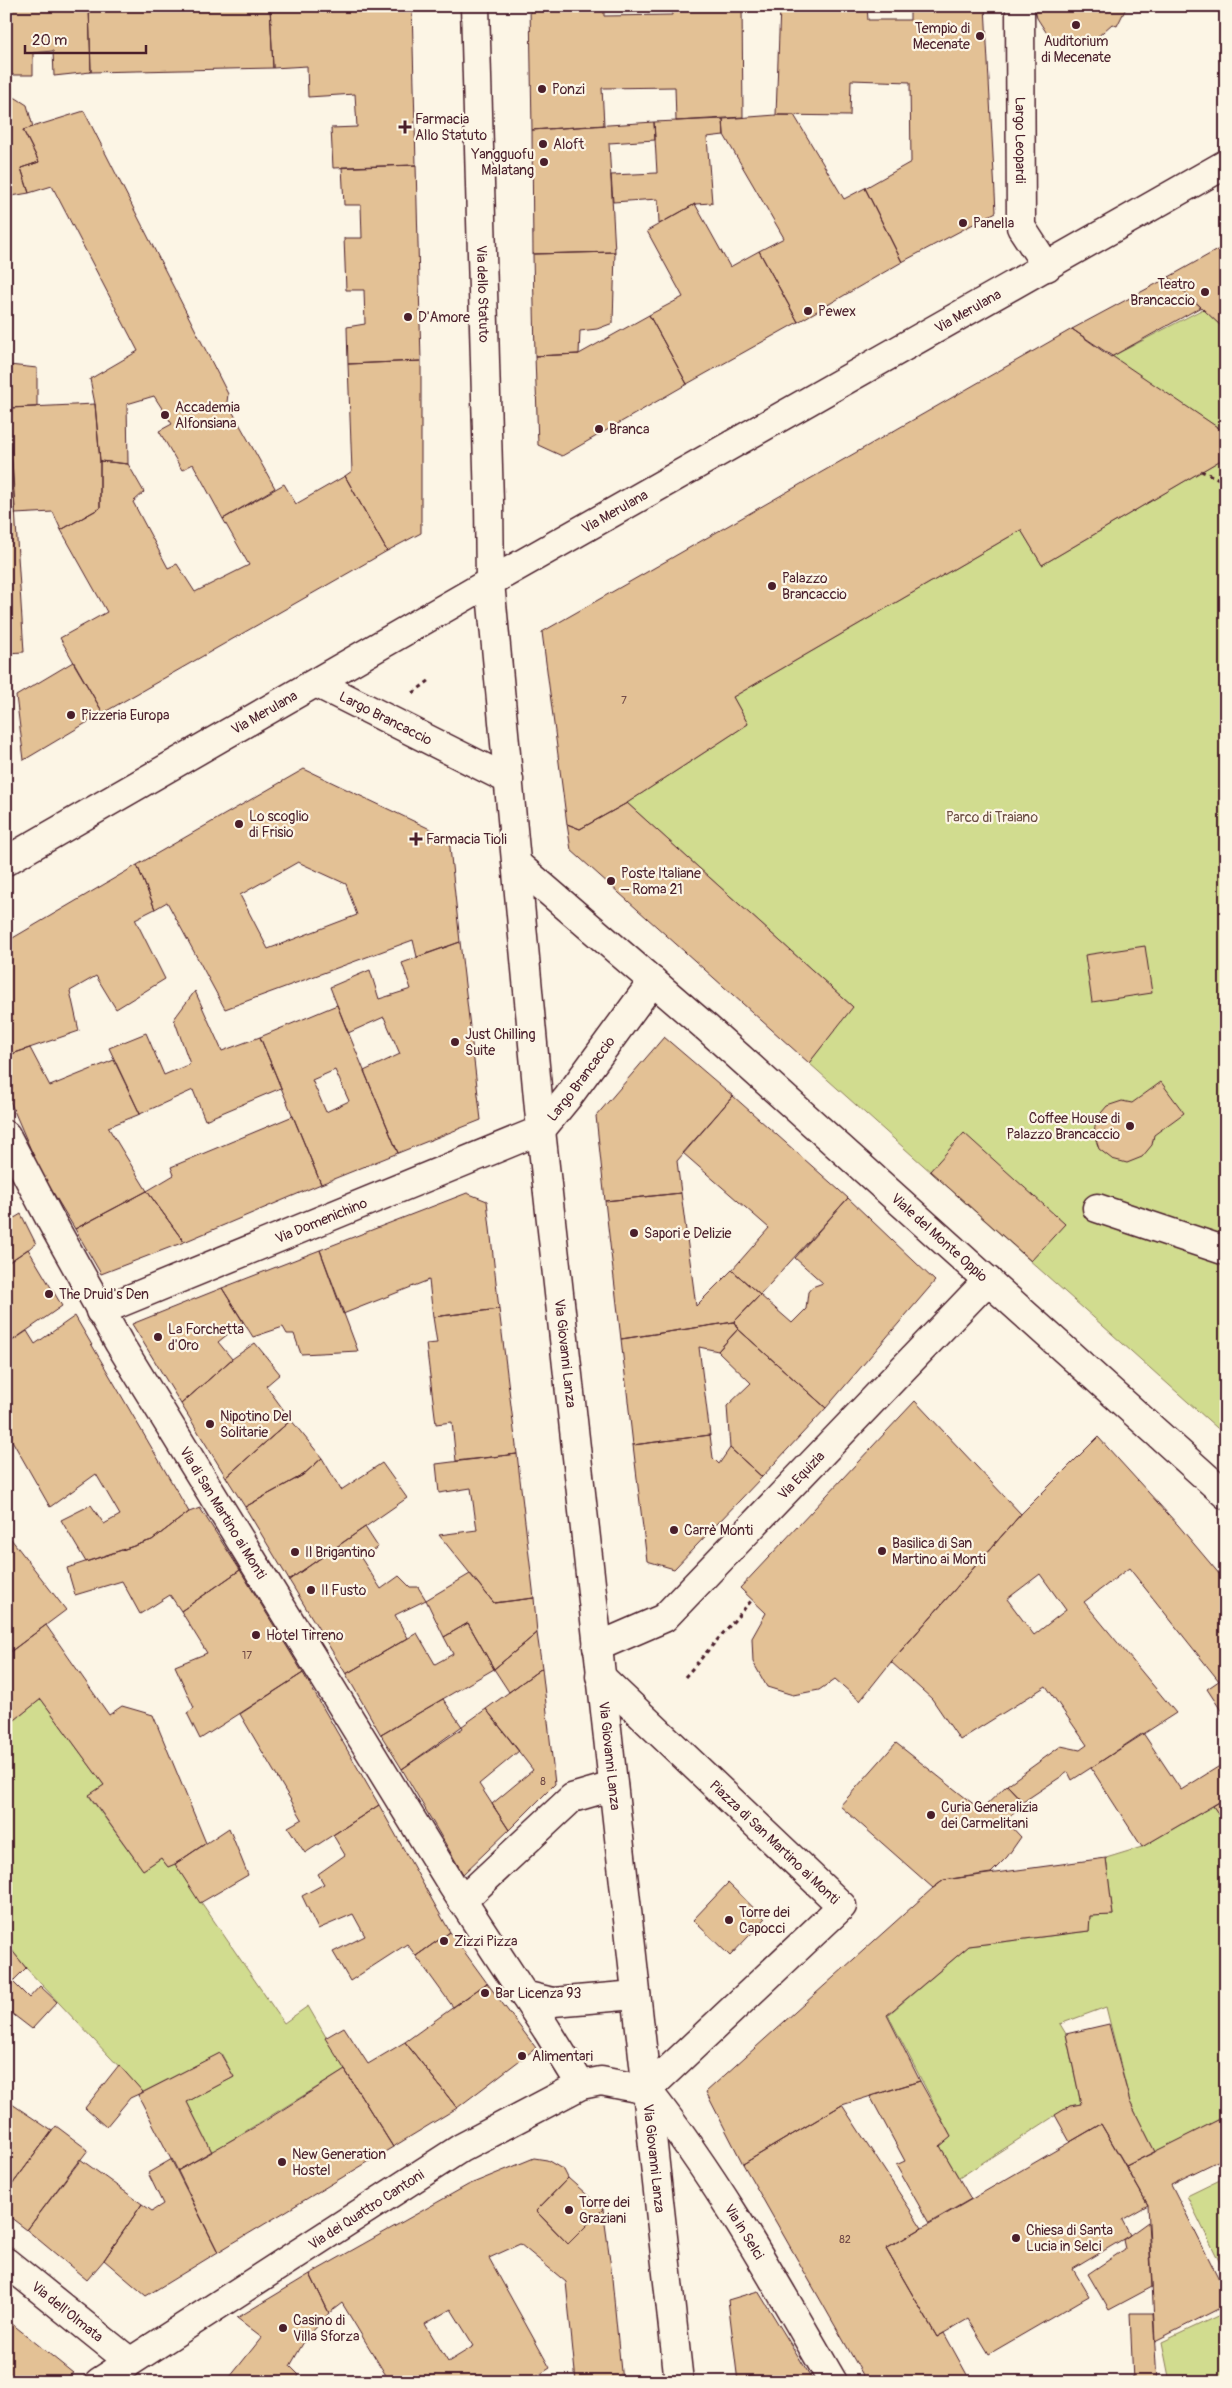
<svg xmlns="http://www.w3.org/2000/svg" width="1232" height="2388" font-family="Pangolin,sans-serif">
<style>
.green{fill:#d1dc8f;stroke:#8e7e5d}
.building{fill:#e3c195;stroke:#4a1f2b;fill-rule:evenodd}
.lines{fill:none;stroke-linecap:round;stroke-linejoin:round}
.minor-casing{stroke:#4a1f2b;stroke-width:31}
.major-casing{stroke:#4a1f2b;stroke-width:31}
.path{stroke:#4a1f2b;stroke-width:3;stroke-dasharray:4 4;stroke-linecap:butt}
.minor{stroke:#fcf5e5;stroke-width:28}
.major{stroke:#fcf5e5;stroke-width:28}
.poi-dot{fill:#4a1f2b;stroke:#fcf5e5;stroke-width:2}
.labels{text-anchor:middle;stroke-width:4.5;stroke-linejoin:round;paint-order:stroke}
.number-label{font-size:11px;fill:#704846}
.poi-label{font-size:14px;fill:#4a1f2b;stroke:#fcf5e5;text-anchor:start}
.street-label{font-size:14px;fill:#4a1f2b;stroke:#fcf5e5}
.park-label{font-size:14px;fill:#6c4e44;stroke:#fcf5e5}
</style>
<rect width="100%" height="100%" fill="#fcf5e5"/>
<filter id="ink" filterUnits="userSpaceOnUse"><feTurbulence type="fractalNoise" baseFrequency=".02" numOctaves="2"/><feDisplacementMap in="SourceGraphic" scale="10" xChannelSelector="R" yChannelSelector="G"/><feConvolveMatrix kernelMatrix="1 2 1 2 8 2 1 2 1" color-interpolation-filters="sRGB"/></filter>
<g filter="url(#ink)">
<path class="green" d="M1203,309L1221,326L1226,323V433L1111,357Z
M1226,457V1436L809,1063L852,1006L627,803L748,724L733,697L1021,530L1042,565Z
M41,1699L104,1785L89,1796L143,1870L161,1858L168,1867L175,1864L284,2023L308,2006L345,2070L212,2152L187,2102L234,2077L221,2053L143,2092L26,1968L6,1943V1727Z
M1213,1806L1226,1825V2116L1155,2152L1130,2102L1106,2007L1060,2024L1066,2034L1081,2104L1070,2106L959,2178L940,2146L951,2137L888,2015L969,1946L1089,1931L1090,1916L1113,1915L1106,1858L1142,1847Z
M1226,2177V2270L1224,2271L1187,2196Z
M1226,2312V2382H1170L1162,2342Z"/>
<path class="building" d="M6,6H89L91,72L54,76L53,51L33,53V75H6Z
M89,6H270L273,68L91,72Z
M270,6H412L416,165L333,168L331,128L357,127L355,94L308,97L307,66L273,68Z
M530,6H604V16L672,15V6H742L743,117L676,121L675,87L602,88L604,125L532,130Z
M780,6H867L868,20H910V6H985L996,212L902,262L865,188L911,162L910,82L851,80L850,116L776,115Z
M1034,6H1127L1117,26L1112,24L1095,39L1082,44L1067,43L1046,32L1037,18Z
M6,96L16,98L27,105L33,127L23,130L39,162L21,168L29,193L6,197Z
M84,111L228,394L227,402L275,488L223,519L193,464L182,470L159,431L172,424L154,396L127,404L128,464L100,461L95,404L90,379L138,351L52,186L29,193L21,168L39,162L23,130Z
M776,115H794L844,199L865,188L902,262L798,322L759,251L784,238L724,135L723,119Z
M723,119L724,135L707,137L712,203L695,204L659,224L658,199L613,202L611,175L657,173L654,122Z
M654,122L655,140L609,143L615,252L533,254L532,130Z
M416,165L421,361L348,364L347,327L365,324L364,290H346L344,238H362L361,205H344L342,167Z
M695,204L730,267L759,251L798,322L687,384L649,315L683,297L647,231Z
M1226,245V323L1221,326L1169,277Z
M615,252L613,323L597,329L580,331L579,354L535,356L533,254Z
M1169,277L1201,307L1111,357L1072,329Z
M6,289L9,365L37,368V407L8,408L10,428L6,429Z
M649,315L687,384L562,456L538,445L535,356L579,354Z
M1072,329L1226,433V457L1042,565L1021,530L733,697L748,724L627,803L580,829L567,824L542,632Z
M421,361V533L387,551L345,476L352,471L348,364Z
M95,404L100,461V508L61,530L53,512L15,514L8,408Z
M10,428L24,652L6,653V429Z
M100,461L128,464L144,492L133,502L168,568L177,564L195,592L249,565L223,519L284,484L296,504L345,476L387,551L103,713L60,638L107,612L61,530L100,508Z
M73,662L103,713L24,760L16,696Z
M304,769L449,838L460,942L417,957L413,940L225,1009L167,902L155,909L137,865ZM298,862L346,884L357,915L268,949L240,895Z
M627,803L853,1007L809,1063L571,850L567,824L580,829Z
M137,865L155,909L135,919L165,979L116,1009L96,976L70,991L79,1031L6,1056V942Z
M460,942L481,1120L398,1153L364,1071L400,1054L384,1017L348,1033L330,987L370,970L379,999L411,989L402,963Z
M1145,946L1152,993L1092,1002L1085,955Z
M195,991L222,1051L260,1037L281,1088L205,1120L193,1090L140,1114L109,1048L146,1033L164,1075L190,1064L174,1019Z
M337,1005L398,1153L321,1184L260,1037ZM335,1070L349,1101L326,1112L312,1080Z
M664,1037L733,1096L677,1161L681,1193L605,1201L596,1116Z
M30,1048L50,1086L114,1060L140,1114L108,1127L147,1191L75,1229L40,1171L6,1092V1056Z
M1161,1082L1184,1113L1154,1135L1152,1145L1142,1157L1127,1163L1112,1159L1099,1149L1094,1134L1096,1119L1107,1106L1122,1101L1132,1103Z
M733,1096L848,1198L760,1295L732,1270L769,1228L683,1153Z
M293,1116L321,1184L184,1242L147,1191L174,1175L171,1167Z
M964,1133L1065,1224L1031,1261L930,1171Z
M147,1191L184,1242L101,1274L75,1229Z
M467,1193L487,1201L499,1309L433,1317L429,1280L343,1314L320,1250Z
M681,1193L696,1306L732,1270L760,1295L734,1322L621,1339L605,1201Z
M848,1198L935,1281L826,1408L738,1329L734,1322L760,1295L792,1323L806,1309L808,1292L812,1287L823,1283L795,1258Z
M6,1206L14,1219L6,1223Z
M21,1214L36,1244L6,1264V1223Z
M28,1249L62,1306L6,1345V1264Z
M320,1250L358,1351L301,1354L294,1334H287L283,1327L253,1337L222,1288Z
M222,1288L243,1322L218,1342L232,1359L181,1404L132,1324Z
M499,1309L517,1454L456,1461L452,1422L436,1424L426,1344L437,1343L433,1317Z
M75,1316L189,1512L152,1540L86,1562L61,1520L91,1505L104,1524L120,1515L96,1474L50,1507L6,1430V1345L27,1331L35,1344Z
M734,1322L738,1329L718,1351L699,1347L710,1435L633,1445L621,1339Z
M738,1329L826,1408L762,1477L730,1448L727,1406L751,1383L718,1351Z
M255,1343L280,1374L266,1386L291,1420L226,1477L181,1404L232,1359Z
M915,1401L1021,1514L891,1662L860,1701L835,1679L819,1690L793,1695L767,1687L753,1662L752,1638L766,1613L740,1588Z
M291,1420L322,1458L303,1475L245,1507L226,1477Z
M710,1435L713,1458L719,1464L730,1448L762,1477L674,1569L647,1561L633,1445Z
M1098,1437L1178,1525L1226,1582V1676L1219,1681L1129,1568L1084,1602L1176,1713L1072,1780L1068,1772L1023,1802L1007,1785L1061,1746L1080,1750L1087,1745L1046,1686L960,1740L932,1699L891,1662L1021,1514ZM1040,1574L1066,1610L1034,1635L1007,1599Z
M517,1454L534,1598L494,1603L439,1535L477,1530L471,1488L439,1493L436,1464Z
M322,1458L341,1490L382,1463L407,1498L289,1580L245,1507L303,1475Z
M200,1508L240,1570L181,1611L170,1595L140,1614L122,1581L75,1595L67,1568L152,1540L189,1512Z
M365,1527L378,1547L361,1558L381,1589L399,1576L410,1587H418L426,1600L395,1615L408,1638L346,1674L289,1580Z
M11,1539L66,1610L6,1655V1542Z
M240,1570L303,1673L200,1739L187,1713L194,1708L175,1666L207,1653L181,1611Z
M470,1574L494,1603L534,1598L537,1633L494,1669L468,1623L444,1637L426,1600Z
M468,1623L494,1669L381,1735L346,1674L417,1633L435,1664L453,1654L444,1637Z
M46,1625L109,1715L122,1706L153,1715L206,1843L175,1864L168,1867L161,1858L143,1870L89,1795L104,1785L41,1699L6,1727V1655Z
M537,1633L542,1668L509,1692L494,1669Z
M542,1668L555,1784L509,1830L492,1804L533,1770L486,1709Z
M303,1673L379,1805L305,1853L288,1827L302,1819L240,1714Z
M1226,1676V1718L1207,1689Z
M443,1699L463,1728L402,1769L381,1735Z
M486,1709L519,1751L479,1784L509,1830L463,1874L402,1769Z
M1143,1733L1181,1790L1226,1762V1798L1142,1847L1091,1768Z
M896,1743L981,1810L1007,1785L1023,1802L1006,1821L1021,1837L1007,1857L991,1873L944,1880L933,1888L840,1806Z
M1226,1798V1825L1213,1806Z
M379,1805L450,1932L416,1956L407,1944L350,1981L333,1952L365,1936L353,1914L318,1929L302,1896L324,1884L318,1874L345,1855L333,1835Z
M229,1828L248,1875L200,1903L175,1864Z
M1106,1858L1113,1915L1090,1916L1089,1931L969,1946L887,2015L920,2081L842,2105L743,2164L706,2092L933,1888L944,1880Z
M728,1883L765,1919L730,1956L693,1920Z
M450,1932L487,1983L453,2007L416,1956Z
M6,1943L26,1968L6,1988Z
M12,1981L29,1998L40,1986L57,2002L32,2029L6,2009V1988Z
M487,1983L536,2048L457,2108L405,2042Z
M1109,2024L1130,2102L1155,2152L1126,2166L1101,2124L1070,2142L1055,2115L1070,2106L1081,2104L1066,2034Z
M344,2027L368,2064L405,2042L457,2108L393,2147L325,2038Z
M220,2053L234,2077L187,2102L212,2152L177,2171L138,2095Z
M119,2065L143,2092L130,2098L106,2127L85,2108Z
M345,2070L393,2147L218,2252L177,2171L260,2124Z
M920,2081L951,2137L940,2146L971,2199L929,2223L896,2165L905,2161L870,2096Z
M6,2100L52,2131L6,2193Z
M842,2105L922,2228L886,2249L937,2337L944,2333L971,2382H867L743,2164Z
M1226,2116V2157L1171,2184L1220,2281L1226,2278V2305L1155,2341L1148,2205L1126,2166Z
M1101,2124L1148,2205L1122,2220L1130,2235L1073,2269L1089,2296L989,2354L968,2319L937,2337L886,2249Z
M56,2126L88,2150L27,2230L6,2214V2193Z
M534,2158L547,2160L564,2170L568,2178L536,2211L568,2244L603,2209L611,2268L622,2382H576L566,2282L520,2244L489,2258L550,2368L528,2382H390L342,2303L329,2313L310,2274L468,2185ZM451,2309L474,2346L448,2362L425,2324Z
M80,2159L142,2204L104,2260L87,2280L27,2230Z
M172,2159L218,2252L146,2296L104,2260L142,2204L152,2211L163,2204L148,2173Z
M568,2178L603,2209L568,2244L536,2211Z
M1148,2222L1152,2287L1109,2310L1088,2274L1125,2249L1123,2240Z
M310,2274L329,2313L305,2340L290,2366L299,2375L295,2382H226L262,2337L237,2318Z
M758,2291L814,2382H738L728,2300Z
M1130,2313H1153L1157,2382H1133Z
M6,2319L73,2373L61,2382H6Z"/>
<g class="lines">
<defs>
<g id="minor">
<path id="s1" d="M1020,6L1021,227L1047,267"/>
<path id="s2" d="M490,582L541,1130L679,2382"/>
<path id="s3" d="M316,683L509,780"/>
<path id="s4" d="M517,864L707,1028L1226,1495"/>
<path id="s5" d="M541,1130L568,1097L653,981"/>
<path id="s6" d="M6,1135L50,1219L119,1343L452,1885L547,2030L581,2085"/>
<path d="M1097,1208L1226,1251"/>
<path id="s7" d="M100,1311L541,1130"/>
<path id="s8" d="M597,1647L664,1618L988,1280"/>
<path id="s9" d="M600,1676L842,1906L647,2090"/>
<path d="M462,1901L572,1798L613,1786"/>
<path d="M524,1995L553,2002L636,1995"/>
<path id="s10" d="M647,2090C719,2181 775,2282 833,2382"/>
<path id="s11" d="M6,2262L129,2361"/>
<path id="s12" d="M99,2382L461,2148L581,2085L601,2081L647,2090"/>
</g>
<g id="major">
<path id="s13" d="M475,6L489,503L490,582"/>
<path id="s14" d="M6,861L490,582L1226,164"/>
</g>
</defs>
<use href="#minor" class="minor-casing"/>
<use href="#major" class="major-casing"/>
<path class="path" d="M1201,471L1226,482
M413,693L430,680
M685,1677L752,1600"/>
<use href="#minor" class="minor"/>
<use href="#major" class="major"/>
</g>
</g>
<g class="poi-dot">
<circle cx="1076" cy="25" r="5"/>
<circle cx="980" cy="36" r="5"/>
<circle cx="542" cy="89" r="5"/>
<path d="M402.5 119.5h5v5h5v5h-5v5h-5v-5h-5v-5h5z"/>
<circle cx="543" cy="144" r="5"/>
<circle cx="544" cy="162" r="5"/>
<circle cx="963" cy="223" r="5"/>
<circle cx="1205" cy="292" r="5"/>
<circle cx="808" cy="311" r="5"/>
<circle cx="408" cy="317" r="5"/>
<circle cx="165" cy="415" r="5"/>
<circle cx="599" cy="429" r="5"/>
<circle cx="772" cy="586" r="5"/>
<circle cx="71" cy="715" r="5"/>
<circle cx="239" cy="824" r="5"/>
<path d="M413.5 831.5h5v5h5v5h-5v5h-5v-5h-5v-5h5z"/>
<circle cx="611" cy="881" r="5"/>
<circle cx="455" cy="1042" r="5"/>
<circle cx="1130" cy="1126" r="5"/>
<circle cx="634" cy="1233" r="5"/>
<circle cx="49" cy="1294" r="5"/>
<circle cx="158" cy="1337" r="5"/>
<circle cx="210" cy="1424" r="5"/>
<circle cx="674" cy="1530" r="5"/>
<circle cx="882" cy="1551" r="5"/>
<circle cx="295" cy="1552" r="5"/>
<circle cx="311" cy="1590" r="5"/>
<circle cx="256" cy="1635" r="5"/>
<circle cx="931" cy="1815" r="5"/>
<circle cx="729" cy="1920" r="5"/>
<circle cx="444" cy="1941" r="5"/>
<circle cx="485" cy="1993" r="5"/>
<circle cx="522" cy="2056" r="5"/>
<circle cx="282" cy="2162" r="5"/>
<circle cx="569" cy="2210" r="5"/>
<circle cx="1016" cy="2238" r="5"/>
<circle cx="283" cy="2328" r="5"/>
</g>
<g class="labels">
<g class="number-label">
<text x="624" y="704">7</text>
<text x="247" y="1659">17</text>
<text x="543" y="1785">8</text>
<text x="845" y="2243">82</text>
</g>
<g class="poi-label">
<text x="970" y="33" text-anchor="end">Tempio di<tspan x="970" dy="16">Mecenate</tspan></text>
<text x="1076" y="46" text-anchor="middle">Auditorium<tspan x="1076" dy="16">di Mecenate</tspan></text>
<text x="552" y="94">Ponzi</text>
<text x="415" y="124">Farmacia<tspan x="415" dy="16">Allo Statuto</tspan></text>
<text x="553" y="149">Aloft</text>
<text x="534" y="159" text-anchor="end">Yangguofu<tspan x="534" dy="16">Malatang</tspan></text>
<text x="973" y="228">Panella</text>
<text x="1195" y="289" text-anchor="end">Teatro<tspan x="1195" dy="16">Brancaccio</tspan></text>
<text x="818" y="316">Pewex</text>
<text x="418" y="322">D'Amore</text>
<text x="175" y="412">Accademia<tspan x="175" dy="16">Alfonsiana</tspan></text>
<text x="609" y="434">Branca</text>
<text x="782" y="583">Palazzo<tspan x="782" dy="16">Brancaccio</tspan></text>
<text x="81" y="720">Pizzeria Europa</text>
<text x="249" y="821">Lo scoglio<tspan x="249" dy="16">di Frisio</tspan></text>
<text x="426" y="844">Farmacia Tioli</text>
<text x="621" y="878">Poste Italiane<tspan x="621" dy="16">– Roma 21</tspan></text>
<text x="465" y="1039">Just Chilling<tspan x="465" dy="16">Suite</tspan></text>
<text x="1120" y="1123" text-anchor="end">Coffee House di<tspan x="1120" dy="16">Palazzo Brancaccio</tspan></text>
<text x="644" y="1238">Sapori e Delizie</text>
<text x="59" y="1299">The Druid's Den</text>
<text x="168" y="1334">La Forchetta<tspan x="168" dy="16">d'Oro</tspan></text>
<text x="220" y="1421">Nipotino Del<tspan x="220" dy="16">Solitarie</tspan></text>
<text x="684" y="1535">Carrè Monti</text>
<text x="892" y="1548">Basilica di San<tspan x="892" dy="16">Martino ai Monti</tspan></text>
<text x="305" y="1557">Il Brigantino</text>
<text x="321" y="1595">Il Fusto</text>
<text x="266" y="1640">Hotel Tirreno</text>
<text x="941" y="1812">Curia Generalizia<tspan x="941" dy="16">dei Carmelitani</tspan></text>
<text x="739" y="1917">Torre dei<tspan x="739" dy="16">Capocci</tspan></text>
<text x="454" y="1946">Zizzi Pizza</text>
<text x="495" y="1998">Bar Licenza 93</text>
<text x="532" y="2061">Alimentari</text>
<text x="292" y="2159">New Generation<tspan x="292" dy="16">Hostel</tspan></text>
<text x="579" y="2207">Torre dei<tspan x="579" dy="16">Graziani</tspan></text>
<text x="1026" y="2235">Chiesa di Santa<tspan x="1026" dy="16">Lucia in Selci</tspan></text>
<text x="293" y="2325">Casino di<tspan x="293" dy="16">Villa Sforza</tspan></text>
</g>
<g class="street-label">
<text dy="5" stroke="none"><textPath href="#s1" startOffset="134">Largo Leopardi</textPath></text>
<text dy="5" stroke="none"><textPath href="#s13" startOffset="288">Via dello Statuto</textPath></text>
<text dy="5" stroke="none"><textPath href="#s14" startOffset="1108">Via Merulana</textPath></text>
<text dy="5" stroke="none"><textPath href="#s14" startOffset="702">Via Merulana</textPath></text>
<text dy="5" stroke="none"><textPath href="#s14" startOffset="298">Via Merulana</textPath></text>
<text dy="5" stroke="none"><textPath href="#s3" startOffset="78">Largo Brancaccio</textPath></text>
<text dy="5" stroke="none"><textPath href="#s5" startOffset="65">Largo Brancaccio</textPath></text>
<text dy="5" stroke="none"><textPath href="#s7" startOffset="239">Via Domenichino</textPath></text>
<text dy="5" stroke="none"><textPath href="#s4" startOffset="564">Viale del Monte Oppio</textPath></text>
<text dy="5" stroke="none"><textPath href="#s2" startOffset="775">Via Giovanni Lanza</textPath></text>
<text dy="5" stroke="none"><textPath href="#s8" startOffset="271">Via Equizia</textPath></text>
<text dy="5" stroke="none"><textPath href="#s6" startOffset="436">Via di San Martino ai Monti</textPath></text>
<text dy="5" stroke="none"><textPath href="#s2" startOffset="1180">Via Giovanni Lanza</textPath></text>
<text dy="5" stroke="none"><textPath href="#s9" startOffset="241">Piazza di San Martino ai Monti</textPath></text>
<text dy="5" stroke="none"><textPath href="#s2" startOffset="1585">Via Giovanni Lanza</textPath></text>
<text dy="5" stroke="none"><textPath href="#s12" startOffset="318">Via dei Quattro Cantoni</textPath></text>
<text dy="5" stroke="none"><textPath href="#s10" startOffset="172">Via in Selci</textPath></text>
<text dy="5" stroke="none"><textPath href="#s11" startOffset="79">Via dell'Olmata</textPath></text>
</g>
<g class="park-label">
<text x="992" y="822">Parco di Traiano</text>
</g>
</g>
<rect width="1232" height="2388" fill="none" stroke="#fcf5e5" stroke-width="25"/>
<rect x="12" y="12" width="1207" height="2363" fill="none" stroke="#4a1f2b" stroke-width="2" filter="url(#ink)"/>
<path d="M25 45v8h121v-8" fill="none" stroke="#4a1f2b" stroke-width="2.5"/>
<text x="32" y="45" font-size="15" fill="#4a1f2b" stroke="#fcf5e5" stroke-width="4" paint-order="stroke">20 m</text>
</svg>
